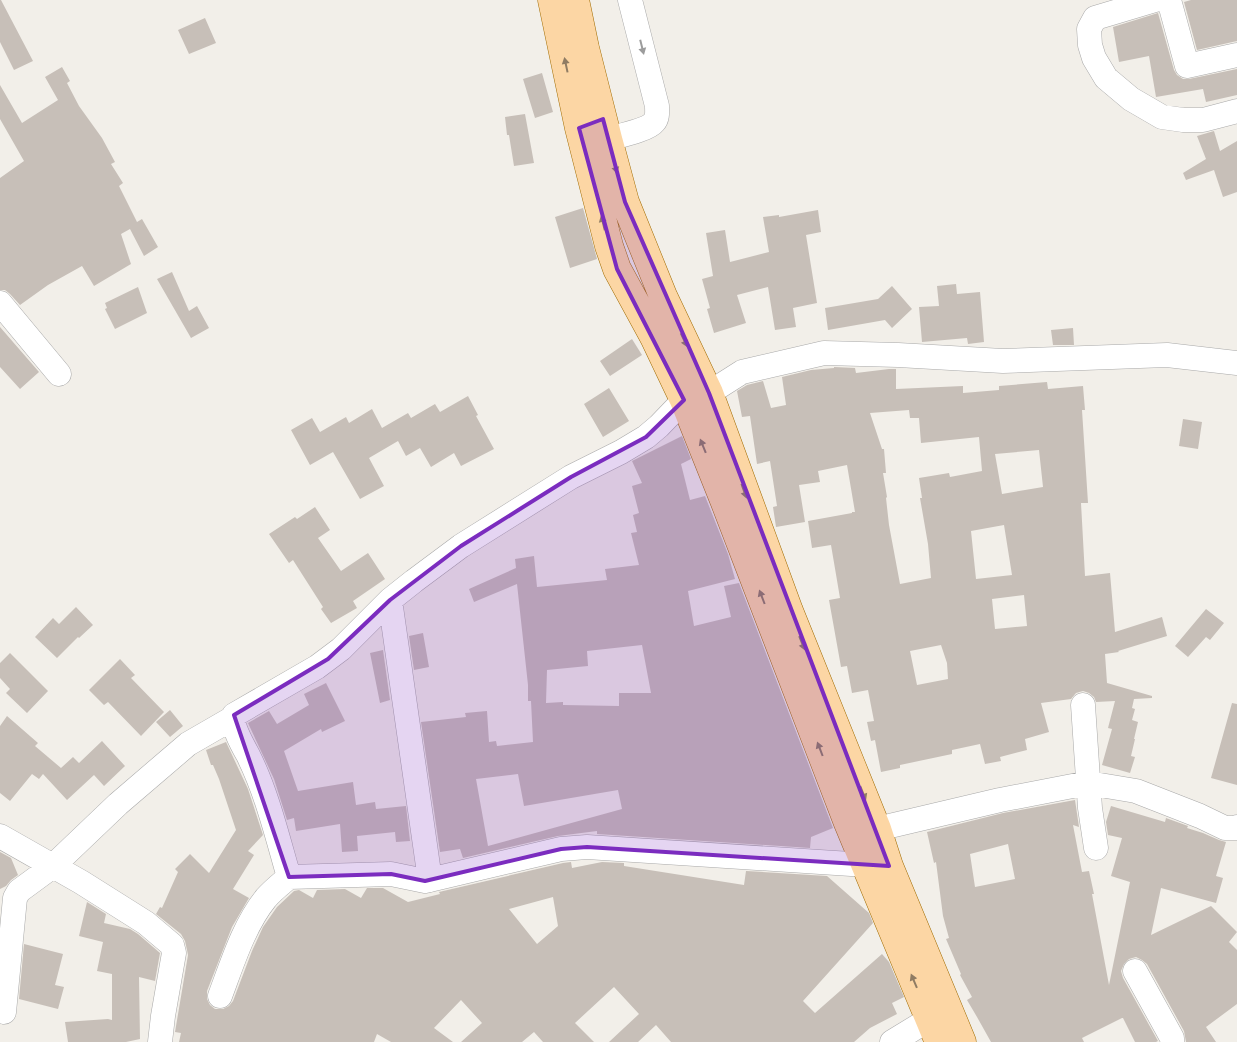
<svg xmlns="http://www.w3.org/2000/svg" width="1237" height="1042" font-family="'Asap Condensed',sans-serif">
<style>
.building{fill:#c7bfb8;fill-rule:evenodd}
.lines{fill:none;stroke-linecap:round;stroke-linejoin:round}
.minor-casing{stroke:#a9a9a9;stroke-width:25}
.major-casing{stroke:#a06b00;stroke-width:29}
.minor{stroke:#fff;stroke-width:24}
.major{stroke:#fcd6a4;stroke-width:28}
.oneway{fill:#9c9c9c}
.oneway2{fill:#8f7c63}
.marked{fill:#7b2cbf;fill-opacity:0.2;stroke:#7b2cbf;stroke-width:4;stroke-linejoin:round}
</style>
<rect width="100%" height="100%" fill="#f2efe9"/>
<path class="building" d="M0,0H1L33,61L14,70L0,42Z
M1191,0H1237V41L1197,50L1184,2Z
M1158,13L1174,70L1177,75L1183,79H1189L1237,69V95L1206,102L1203,89L1156,97L1149,56L1119,62L1113,27Z
M205,18L216,43L189,54L178,30Z
M62,67L70,81L67,83L79,106L102,138L115,162L111,164L123,183L119,186L137,222L142,219L158,247L144,256L130,229L121,234L131,264L94,286L82,266L48,285L20,305L10,294L5,290H0V178L24,161L0,119V85L22,123L58,100L45,77Z
M542,73L553,112L535,118L523,79Z
M525,114L534,163L514,166L509,135H507L505,117Z
M1214,131L1220,151L1237,141V192L1223,197L1214,170L1186,180L1183,173L1206,159L1197,136Z
M583,208L597,259L570,268L555,217Z
M818,210L821,232L806,235L817,303L793,308L796,327L775,330L768,287L737,295L746,323L714,333L707,309L710,308L702,279L713,276L706,233L725,230L730,262L769,252L763,217L779,215V217Z
M172,272L189,311L197,306L209,328L191,338L157,279Z
M956,284L957,294L980,292L984,342L968,344L967,338L922,342L919,307L939,306L937,286Z
M892,286L912,309L892,328L885,320L828,330L825,308L878,299Z
M138,287L147,313L115,329L105,309L107,308L105,303Z
M0,327L39,372L20,389L0,367Z
M1073,328L1074,345H1053L1051,330Z
M632,339L642,355L610,376L600,361Z
M834,367L855,368L856,373L889,369H896V389L963,386V393L999,390V386L1047,382L1048,389L1083,386L1085,410H1082L1088,503H1081L1085,576L1110,573L1115,632L1162,617L1167,636L1118,651L1119,652L1105,654L1107,683L1152,696V698L1134,699L1132,708L1135,709L1132,720L1138,722L1134,739H1135L1131,756L1135,757L1130,773L1102,765L1112,729L1108,728L1115,701L1096,702L1094,697L1089,693L1083,691L1076,693L1071,699L1041,703L1049,732L1025,739L1027,750L1000,757L1001,761L985,764L980,744L952,750V754L900,765V768L881,772L875,740L871,741L867,722L874,721L868,690L852,693L847,666L841,667L829,600L840,598L831,545L812,548L808,521L852,513V512H855L847,465L818,471L820,482L799,485L805,522L776,527L773,507L777,506L770,461L757,464L750,416L742,417L737,391L747,385L763,381L771,408L786,405L782,377L811,370L834,368ZM909,410L910,418H919L921,443L979,437L982,471L950,477L949,473L919,478L922,498H920L928,544L931,578L900,584L889,525L886,498L887,497L883,473H886L884,449H882L870,413ZM1039,450L1043,487L1002,494L995,454ZM1004,525L1012,575L976,579L971,531ZM1024,595L1027,626L995,629L992,599ZM941,645L947,663L948,679L917,685L910,651Z
M609,388L629,421L603,437L584,404Z
M468,396L478,415L476,416L494,449L461,466L454,453L431,467L420,448L406,456L398,441L369,458L384,486L360,499L333,452L310,465L291,430L312,418L320,432L346,417L349,423L372,409L382,428L408,413L411,418L435,404L440,412Z
M1183,419L1202,422L1198,449L1179,446Z
M682,436L691,459L681,464L690,500L705,496L728,554L735,579L688,591L694,626L731,617L724,586L739,583L833,828L811,837L810,848L597,834V831L558,836L463,858L460,849L440,852L421,722L466,717L465,713L487,711L489,742L496,741L497,746L533,742L531,701H528V685L517,584L474,602L469,589L516,568L515,559L534,556L537,587L607,580L605,569L639,565L631,533L637,532L633,515L639,513L632,486L642,483L632,461ZM642,645L651,693H619V706L563,705V702L546,703L547,670L588,666L587,651ZM518,774L524,806L618,790L622,809L488,846L476,779Z
M315,507L330,530L318,538L341,571L368,553L385,579L353,601L357,608L331,623L321,609L323,607L293,560L289,563L269,534L295,517L297,519Z
M76,607L93,625L79,638L78,637L57,658L35,637L53,618L59,624Z
M1206,609L1224,623L1210,640L1206,637L1188,657L1175,646Z
M423,633L429,667L414,670L409,636Z
M383,650L390,700L380,703L370,653Z
M10,653L48,691L27,713L6,693L10,689L0,678V663Z
M120,659L135,675L131,678L164,712L141,736L108,702L104,705L89,690Z
M326,683L345,721L322,732L321,729L284,751L298,791L353,782L356,805L375,802L376,809L406,806L410,841L396,842L395,832L357,836L358,851L342,852L340,824L296,831L294,818L287,820L274,779L248,723L269,711L277,724L309,705L304,694Z
M1232,703L1237,704V785L1211,778Z
M170,710L183,726L170,737L156,722Z
M7,716L38,743L35,746L61,768L73,757L79,763L102,741L125,766L104,786L94,775L67,800L43,774L39,779L32,774L10,801L0,793V726Z
M226,742L248,789L263,835L248,851L254,855L233,889L249,898L232,927L207,991V999L210,1005L215,1009H223L229,1006L233,1001L252,951L263,927L277,907L294,891L299,890L313,898L317,890L345,889L361,898L367,888H383L408,902L440,894L439,892L563,863L571,862L572,868L602,862L624,863V866L744,885L746,871L827,876L869,913L873,923L803,1001L815,1013L882,954L889,962L904,997L892,1003L897,1014L870,1028L854,1042H671L656,1025L638,1042H609L639,1014L614,987L575,1023L594,1042H543L534,1032L522,1042H461L482,1023L461,1000L434,1028L453,1042H391L377,1034L374,1042H179L181,1033L175,1032L188,955L187,950L185,941L181,934L156,914L160,907L162,908L178,872L175,869L190,854L209,873L236,830L219,779L213,765H211L206,750ZM553,897L558,926L537,944L509,909Z
M1075,800L1079,827L1073,825L1082,872L1089,871L1094,894H1092L1109,985L1130,882L1111,876L1122,838L1108,835L1106,822L1111,806L1165,822L1166,818L1188,826L1187,828L1203,833L1219,840L1226,842L1216,876L1223,878L1216,903L1161,888L1151,935L1211,906L1237,932L1229,942L1237,950V1004L1206,1027L1216,1042H1186L1184,1031L1147,964L1142,960L1136,957L1129,959L1124,964L1121,971L1123,978L1158,1041L1156,1042H1135L1123,1018H1122L1082,1038L1084,1042H991L977,1017L967,1000L972,997L960,975L961,974L946,939L949,938L943,916L936,862L934,863L927,832L1003,813ZM1008,844L1015,879L975,887L970,854Z
M0,852L11,858L18,875L11,880L6,886L0,889Z
M87,902L106,914L104,923L130,929L138,934L160,953L155,981L139,977L140,1039L126,1042H68L65,1022L108,1019L112,1020V974L97,971L103,942L79,936Z
M24,944L63,954L55,985L64,987L58,1009L19,999Z"/>
<g class="lines">
<defs>
<path id="minor" d="M1155,0L1095,18L1089,29L1090,45L1094,58L1106,78L1131,99L1162,117L1183,120H1203L1237,111
M1169,0L1187,66L1237,55
M608,139C618,136 648,130 654,122C658,118 657,111 657,106L630,0
M0,303L59,374
M709,393L742,372L824,353L898,355L1003,361L1167,355L1237,363
M390,600L430,880
M1083,705L1090,808L1096,848
M877,829L1000,800L1088,783L1136,791L1200,816L1225,828H1237V827
M0,836L81,882L146,923L172,945L174,953L163,1016L160,1042
M289,877C277,836 267,793 248,755C243,746 231,725 234,715L317,667L341,649L390,600L414,581L461,546L571,477L621,452L646,437L659,426L684,400
M1135,971L1172,1038V1042
M220,996C232,964 244,925 266,898C273,890 282,883 289,877L391,874L425,881L561,849L587,847L882,866
M4,1012L15,898L19,891L53,866L118,804L188,744L233,718
M892,1042L946,1009"/>
<path id="major" d="M552,0L579,128L593,183L609,246L617,269L654,337L684,400L724,500L848,823L939,1042
M575,0L585,48L608,139L625,202L663,296L709,393L789,611L877,829L889,866L962,1042"/>
</defs>
<use href="#minor" class="minor-casing"/>
<use href="#major" class="major-casing"/>
<use href="#minor" class="minor"/>
<use href="#major" class="major"/>
</g>
<defs><path id="oneway-solid" d="M-6-.8H1V-3.2L6.5 0L1 3.2V.8H-6Z" transform="scale(1.25)"/></defs>
<use class="oneway" href="#oneway-solid" transform="translate(642 47) rotate(76)"/>
<g class="oneway2">
<use href="#oneway-solid" transform="translate(566 65) rotate(-102)"/>
<use href="#oneway-solid" transform="translate(615 166) rotate(75)"/>
<use href="#oneway-solid" transform="translate(603 223) rotate(-104)"/>
<use href="#oneway-solid" transform="translate(684 340) rotate(65)"/>
<use href="#oneway-solid" transform="translate(703 446) rotate(-112)"/>
<use href="#oneway-solid" transform="translate(744 491) rotate(70)"/>
<use href="#oneway-solid" transform="translate(762 597) rotate(-111)"/>
<use href="#oneway-solid" transform="translate(802 643) rotate(68)"/>
<use href="#oneway-solid" transform="translate(820 749) rotate(-111)"/>
<use href="#oneway-solid" transform="translate(863 793) rotate(68)"/>
<use href="#oneway-solid" transform="translate(914 981) rotate(-113)"/>
</g>
<path class="marked" d="M603,119L625,202L709,393L889,866L587,847L561,849L425,881L391,874L289,877L234,715L328,659L390,600L461,546L571,477L646,437L684,400L617,269L579,128Z"/>
</svg>
